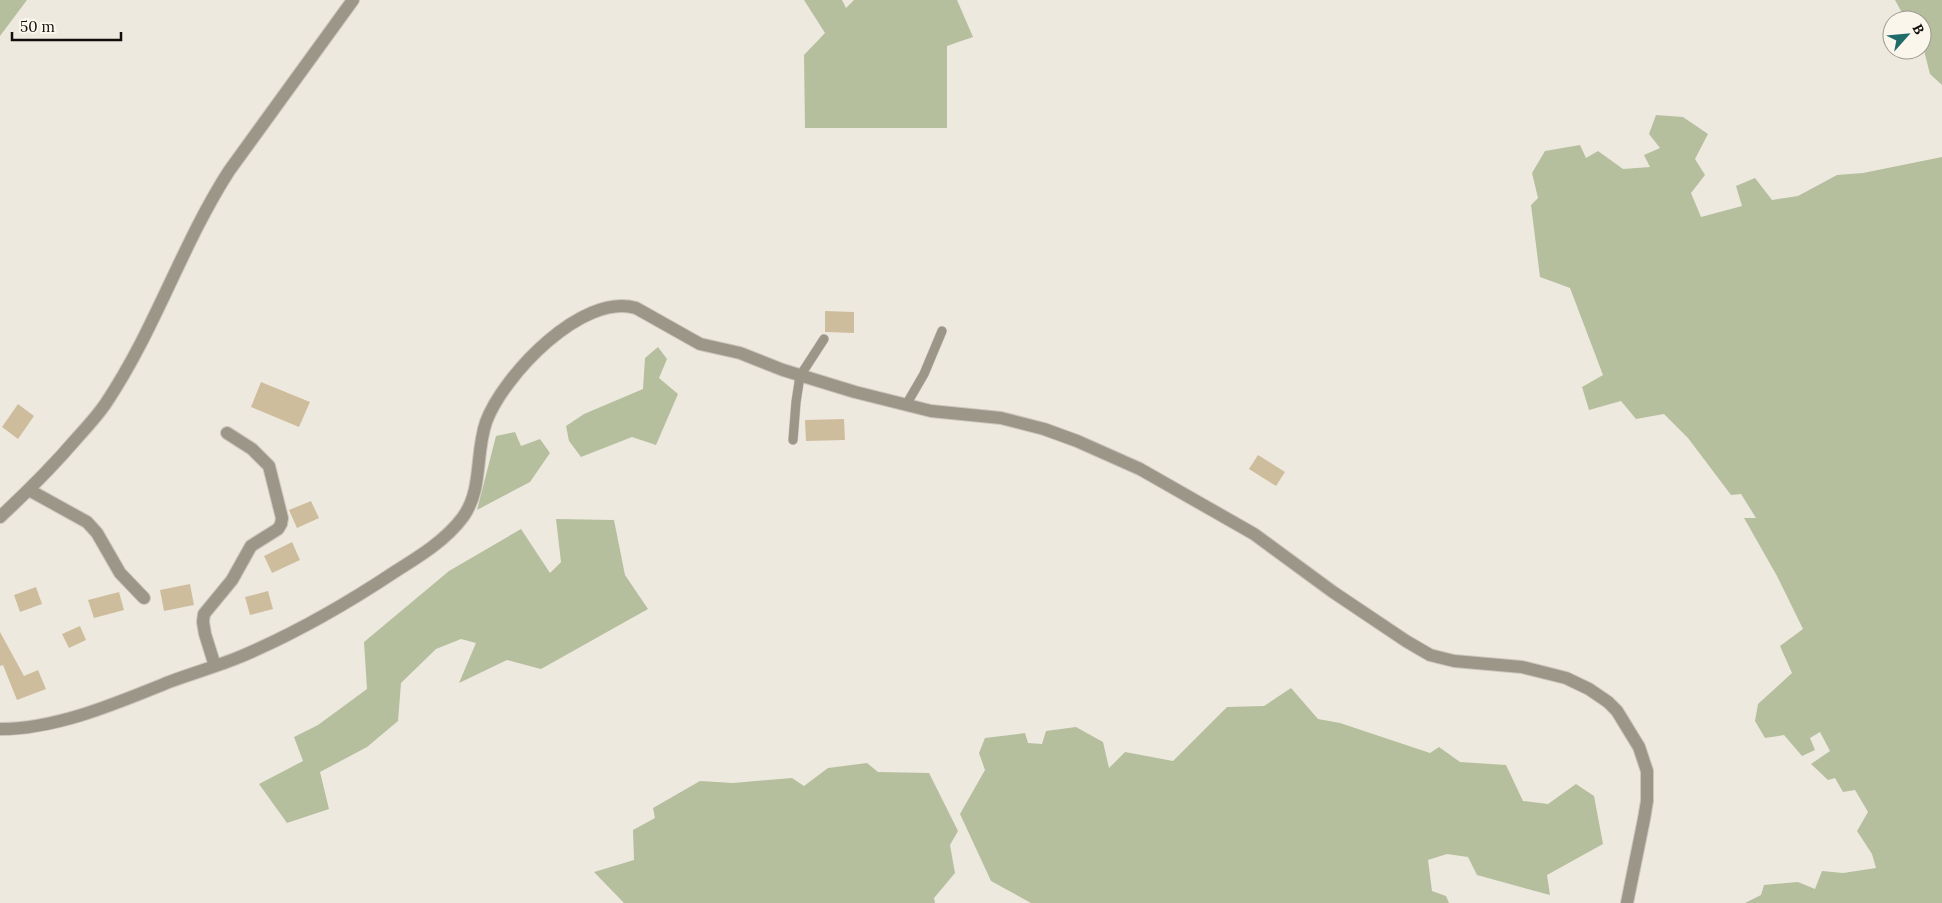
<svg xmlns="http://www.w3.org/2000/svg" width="1942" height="903" font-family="Lora,serif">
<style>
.forest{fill:#b5bf9d}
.building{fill:#cebd9c}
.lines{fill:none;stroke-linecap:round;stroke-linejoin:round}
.service-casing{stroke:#cac6bd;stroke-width:10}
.minor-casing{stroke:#cac6bd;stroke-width:14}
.service{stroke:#9b9687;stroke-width:9}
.minor{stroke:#9b9687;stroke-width:12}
</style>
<rect width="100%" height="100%" fill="#eee9df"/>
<path class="forest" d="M0,0H27L0,36Z
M804,0H842L846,8L854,0H957L973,37L947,46V128H805L804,55L825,33Z
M1895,0H1942V85L1930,74L1922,43V20H1906Z
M1656,115L1683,117L1708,134L1695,159L1705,175L1691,193L1701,217L1742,206L1736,186L1755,178L1772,200L1798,196L1837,175L1863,173L1942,157V903H1745L1761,895L1764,885L1798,882L1815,889L1822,871L1843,873L1876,868L1872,854L1857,831L1868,812L1855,790L1843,792L1835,778L1828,780L1811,764L1830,751L1820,732L1810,738L1815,750L1802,756L1784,735L1765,738L1755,721L1758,704L1792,673L1780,646L1803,629L1777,576L1744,518H1756L1741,494L1731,495L1688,438L1664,414L1636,419L1621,401L1589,410L1582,387L1603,375L1570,288L1540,277L1531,205L1538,198L1532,173L1545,151L1580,145L1586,158L1598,151L1623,169L1650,167L1644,155L1660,148L1649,134Z
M658,347L667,359L659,378L678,394L656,445L632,437L581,457L569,441L566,426L584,414L643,389L645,358Z
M515,432L521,446L540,439L550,453L530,482L477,510L496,436Z
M556,519L614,520L625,575L648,609L541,669L507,660L459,683L476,643L461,639L436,649L401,683L398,721L367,747L320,772L329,809L287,823L259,784L303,761L294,737L318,725L367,689L364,642L449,571L521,529L550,573L561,562Z
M1291,688L1318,719L1340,723L1430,753L1439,747L1460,762L1506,765L1523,801L1548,804L1576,784L1594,796L1603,844L1547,875L1550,895L1477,875L1468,857L1447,854L1428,860L1432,891L1446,896L1449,903H1031L991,881L960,814L985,770L979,753L985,738L1025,733L1028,743L1042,744L1046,731L1076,727L1103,742L1109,768L1125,752L1173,761L1227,707L1264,706Z
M867,763L878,772L929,773L958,831L950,845L955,873L934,898L935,903H624L594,872L634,860L633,830L655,818L653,808L700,781L733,783L792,778L804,786L828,768Z"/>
<path class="building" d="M825,311L854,312V333L825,332Z
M261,382L310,402L299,427L251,407Z
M18,404L34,416L18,439L2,427Z
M844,419L845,440L806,441L805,420Z
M1258,455L1285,472L1276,486L1249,469Z
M311,501L319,518L297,528L289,510Z
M292,542L300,560L272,573L264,556Z
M190,584L194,605L164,611L160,590Z
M36,587L42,604L20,612L14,595Z
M268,591L273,609L250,615L245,597Z
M119,592L124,610L94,618L88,600Z
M80,626L86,640L69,648L62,634Z
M0,632L24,676L38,670L46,689L17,700L3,665L0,666Z"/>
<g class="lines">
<defs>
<path id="service" d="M906,405L924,374L942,331
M793,440L796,402L800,376L824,339"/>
<path id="minor" d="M29,490L87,522L97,533L120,573L144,598
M0,517C27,492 53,466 77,438C87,427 98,415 106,403C155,330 182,244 229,171L353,0
M215,666L205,634L203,622L204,614L232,580L251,546L278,529L281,524L282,518L269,466L252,449L227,433
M0,729C57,729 117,703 169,682C193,673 218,666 242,656C296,633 348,603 396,571C420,556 446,540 463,517C483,489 475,454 486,422C503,376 582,292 636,308L700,344L740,353L783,370L855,392L931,411L1001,418L1044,429L1077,441L1140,469L1254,534L1333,592L1406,641L1430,655L1454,661L1522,667L1566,678L1589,689L1608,702L1617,711L1639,747L1647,771V801L1644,819L1627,903"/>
</defs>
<use href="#service" class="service-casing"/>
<use href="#minor" class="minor-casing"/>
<use href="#service" class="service"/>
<use href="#minor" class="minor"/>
</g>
<g transform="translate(1907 35) rotate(63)"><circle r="24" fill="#fbf6ec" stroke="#9d9992"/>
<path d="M0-4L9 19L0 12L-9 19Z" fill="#1e6b69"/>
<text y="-8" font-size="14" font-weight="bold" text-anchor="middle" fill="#100e0b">B</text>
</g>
<path d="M12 32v8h109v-8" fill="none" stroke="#100e0b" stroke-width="2.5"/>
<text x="20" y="32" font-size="15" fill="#100e0b" stroke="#fbf6ec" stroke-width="4" paint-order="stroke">50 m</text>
</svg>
